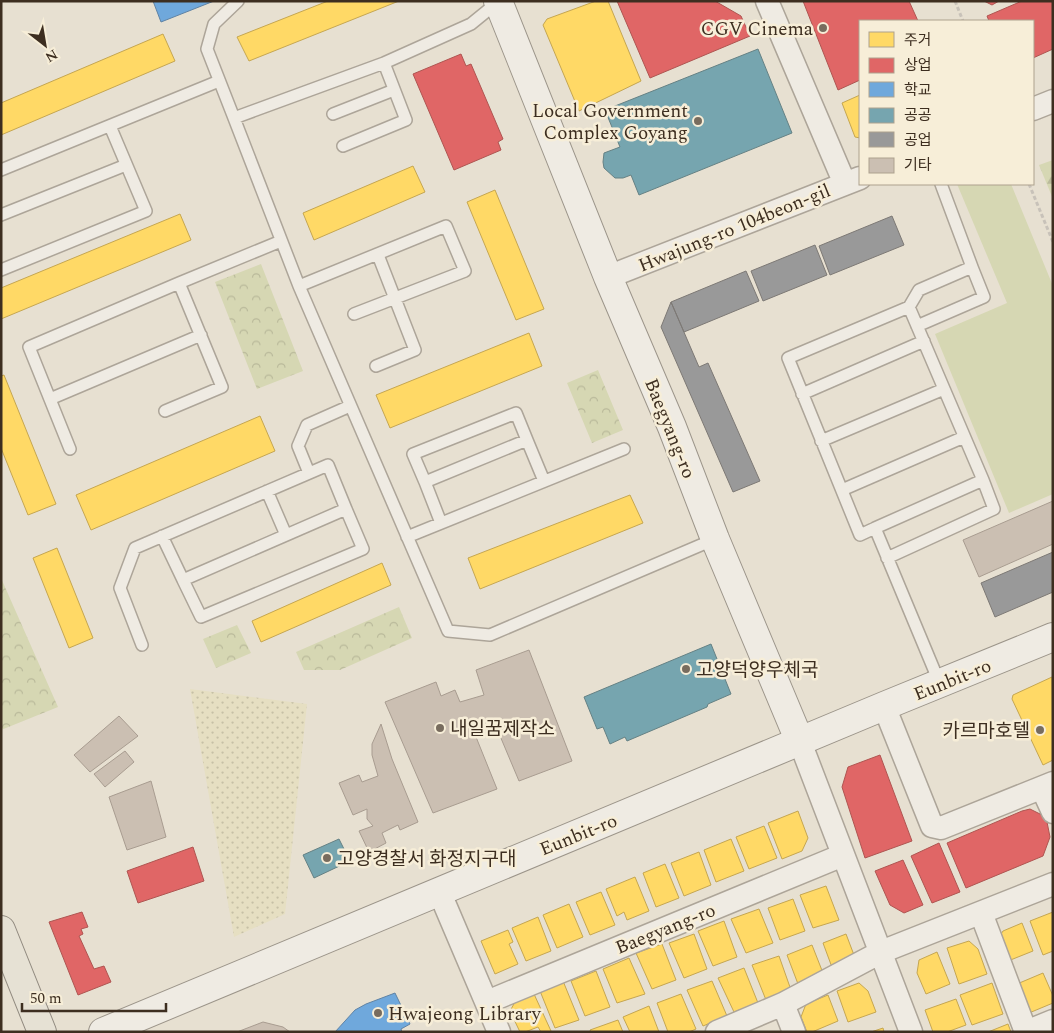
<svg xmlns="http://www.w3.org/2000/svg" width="1054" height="1033" font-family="Spectral,'Noto Sans KR',serif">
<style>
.farmland{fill:url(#farmland-dots)}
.grass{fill:#d6d7b3}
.forest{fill:url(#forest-firs)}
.park{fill:url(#park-crowns)}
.homes{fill:#ffd966;stroke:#c5a651}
.shops{fill:#e06666;stroke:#af5551}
.schools{fill:#6fa8dc;stroke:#6083a4}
.public{fill:#76a5af;stroke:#658184}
.industry{fill:#999;stroke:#7d7975}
.building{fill:#cbbfb2;stroke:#a89c90}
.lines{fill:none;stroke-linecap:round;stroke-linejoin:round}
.lane-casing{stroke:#ada599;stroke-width:14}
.street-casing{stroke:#ada599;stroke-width:25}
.secondary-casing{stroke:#9c958a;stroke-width:30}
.primary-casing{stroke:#928b80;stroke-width:30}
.path{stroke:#c8c2b9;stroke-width:3;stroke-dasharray:4 2.5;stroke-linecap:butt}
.lane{stroke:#efebe3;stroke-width:11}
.street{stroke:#efebe3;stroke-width:22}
.secondary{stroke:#efebe3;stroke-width:28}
.primary{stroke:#e6e1d4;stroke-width:28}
.poi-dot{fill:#786c5e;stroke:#f7eed8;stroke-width:2}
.labels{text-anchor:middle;stroke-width:5;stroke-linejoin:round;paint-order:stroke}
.poi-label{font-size:19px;fill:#3d2e20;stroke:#f7eed8;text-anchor:start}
.street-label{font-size:19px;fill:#3d2e20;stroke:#f7eed8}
</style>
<defs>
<pattern id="farmland-dots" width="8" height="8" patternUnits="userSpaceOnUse" patternTransform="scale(1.25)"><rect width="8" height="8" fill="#e6dfc2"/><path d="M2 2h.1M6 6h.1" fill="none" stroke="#c6c0a6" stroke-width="1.8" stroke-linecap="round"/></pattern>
<pattern id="forest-firs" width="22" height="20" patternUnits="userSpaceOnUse" patternTransform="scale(1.25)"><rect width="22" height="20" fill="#d6d7b3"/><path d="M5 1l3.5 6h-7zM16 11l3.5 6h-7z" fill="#b9b99a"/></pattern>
<pattern id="park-crowns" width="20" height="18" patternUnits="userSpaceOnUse" patternTransform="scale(1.25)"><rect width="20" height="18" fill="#d6d7b3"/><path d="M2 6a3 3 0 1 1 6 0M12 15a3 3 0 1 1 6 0" fill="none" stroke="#b9b99a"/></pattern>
</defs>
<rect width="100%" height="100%" fill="#e7e0d1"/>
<path class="farmland" d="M190,689L307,704L285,914L234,937Z"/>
<path class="grass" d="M957,184H1011L1053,286V494L1009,513L935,334L1007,303Z"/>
<path class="forest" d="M1053,160V199L1039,165Z"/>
<path class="park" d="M261,264L303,371L257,389L215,282Z
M598,370L623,430L592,443L567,383Z
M1,578L58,707L1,730Z
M399,607L412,638L340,670H304L296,652Z
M237,625L251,653L216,668L203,639Z"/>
<path class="homes" d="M328,1H399L249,61L237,37Z
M596,1H608L641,81L579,111L543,25L547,19Z
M163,34L175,61L1,135V103Z
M860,95V138L855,137L842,103Z
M413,166L425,192L314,240L303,213Z
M495,190L544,309L516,320L467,202Z
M180,214L191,240L1,319V288Z
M529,333L542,366L390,428L376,395Z
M4,375L56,504L28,515L1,448V376Z
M260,416L275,451L91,530L76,495Z
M630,495L643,523L480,589L468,558Z
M57,548L93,638L69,648L33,558Z
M382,563L391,585L261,642L252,621Z
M1052,677L1053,760L1043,765L1012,699L1013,695Z
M798,811L808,838L802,851L782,859L768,823Z
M764,826L777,858L749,869L736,837Z
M731,839L744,871L716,882L704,850Z
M699,852L711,885L684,896L671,863Z
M665,864L679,898L656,907L643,873Z
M635,877L649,911L627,920L624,912L617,916L606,889Z
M826,886L839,920L813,928L800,895Z
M601,892L615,925L590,935L576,902Z
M793,899L805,931L780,940L768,908Z
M569,904L583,937L557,948L543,915Z
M759,909L773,943L746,953L731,919Z
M1053,912V951L1043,955L1030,921Z
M538,917L551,951L526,961L512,928Z
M724,921L737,957L713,966L698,931Z
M1022,923L1033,951L1008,961L999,937L1003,931Z
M508,930L513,942L509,944L518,964L495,974L481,941Z
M694,934L707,969L684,978L669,943Z
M846,934L854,955L833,970L823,943Z
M969,941L978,949L987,974L959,984L947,948Z
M662,944L676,980L652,989L636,953Z
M812,945L823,973L798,984L787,955Z
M937,952L950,984L926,994L917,973L919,960Z
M779,956L791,990L766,1000L752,965Z
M629,958L645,994L617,1003L603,969Z
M744,968L758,1003L734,1012L718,978Z
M596,971L610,1007L585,1016L571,981Z
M1043,973L1053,996V1003L1029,1013L1017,984Z
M563,981L579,1020L555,1028L540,991Z
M712,981L727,1016L703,1026L687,990Z
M859,983L868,991L876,1012L848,1022L837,991Z
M992,983L1003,1014L972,1025L960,995Z
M534,994L551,1031L549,1032H541L538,1027L525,1032H520L510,1011L515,1002Z
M681,994L696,1029L689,1032H668L657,1003Z
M828,995L838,1021L812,1032H807L801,1017L806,1004Z
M956,999L966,1025L947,1032H933L925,1010Z
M649,1006L659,1032H630L623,1017Z
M618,1020L623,1032H591L590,1030Z
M1008,1024L1011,1032H988Z
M883,1028L884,1032H871Z"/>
<path class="shops" d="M617,1H715L741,16L750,36L650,78Z
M803,1H909L918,21H860V80L838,90Z
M984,1H999L992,5Z
M1022,1H1053V49L1033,58V21H989L987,16Z
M461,54L466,66L471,64L503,139L498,142L501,150L454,170L413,74Z
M880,755L912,841L865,858L842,787L848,767Z
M1030,809L1044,816L1047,822L1050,837L1043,856L966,888L947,843L1022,811Z
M939,843L960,892L932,903L911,856Z
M193,847L204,881L138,903L127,871Z
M903,860L923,905L904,913L890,905L875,871Z
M82,912L88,927L81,929L83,934L79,936L94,969L104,966L111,982L78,995L49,922Z"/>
<path class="schools" d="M153,1H214L161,22Z
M395,993L410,1024L401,1029L402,1032H335L355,1010L366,1004Z"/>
<path class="public" d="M758,49L792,133L639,195L631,175L623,178H615L604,168L603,162L604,153L620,147L605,110Z
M711,644L731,694L708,704L707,707L627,741L625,737L610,744L603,727L597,729L584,697Z
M339,839L350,861L314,878L303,855Z"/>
<path class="industry" d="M892,216L904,245L830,275L819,246Z
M815,245L827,275L763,301L751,271Z
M746,271L759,301L684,332L671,302Z
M671,302L699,367L708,363L760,481L733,492L661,327Z
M1053,552V592L995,617L981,583Z"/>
<path class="building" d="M1053,501V544L979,577L963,540Z
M529,650L572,761L519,781L495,724L474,732L497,789L433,813L385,702L436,682L441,696L455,690L460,702L484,695L476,670Z
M119,716L138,736L90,772L74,755Z
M381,724L392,759L418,822L400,830L398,825L382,833L386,843L369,852L359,831L373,826L367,819V809L353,815L339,783L359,775L362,782L378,776L372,755V744Z
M125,751L134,762L105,787L94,774Z
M151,781L166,837L127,850L109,797Z
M263,1022L283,1027L290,1032H237Z"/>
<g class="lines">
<defs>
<path id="lane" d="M498,2L471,24L384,63L234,118L299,286L448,631L490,635L715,539
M333,114L394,90
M234,118L207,49L214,24L238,1
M343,146L406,120L384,63
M1,170L219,81
M1,215L126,165
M1,270L146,211L110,126
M299,286L446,226L465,271L354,314
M917,326L984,297L972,267
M376,366L415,350L378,255
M802,394L924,341
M50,399L201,335
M165,411L222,387L179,283
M821,441L944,389
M70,449L29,347L179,283L281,241
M309,473L298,446L307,425L350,406
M425,482L413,454L516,413L527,440
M842,490L964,437
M267,491L286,535
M346,509L363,549L201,617L183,580Z
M441,523L425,482L527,440L544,481
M875,528L860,535L788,358L909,307
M162,536L183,580
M407,537L624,449
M887,558L994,509L983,480
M142,645L120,588L135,548L328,465L346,509
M940,684L875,528L983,480L909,307L919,290L972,267L941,184"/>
<path id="street" d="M767,1L845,184
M1033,109L1053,101
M608,277L860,178
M884,706L932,826L941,828L1053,783
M800,742L911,1032
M1042,788L1053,812
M439,891L499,1032
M981,913L1026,1032
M487,1002L843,855
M783,1004L794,1032
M717,1032L783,1004L881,952L1053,884
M1026,1032L1053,1021"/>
<path id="secondary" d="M498,1L608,277L672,427L715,539L800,742
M103,1032L884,706L1053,637"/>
<path id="primary" d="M1,930L42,1032"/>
</defs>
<use href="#lane" class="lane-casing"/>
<use href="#street" class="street-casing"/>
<use href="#secondary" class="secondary-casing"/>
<use href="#primary" class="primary-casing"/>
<path class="path" d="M955,1L963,21
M1029,184L1053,242"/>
<use href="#lane" class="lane"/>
<use href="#street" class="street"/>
<use href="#secondary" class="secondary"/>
<use href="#primary" class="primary"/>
</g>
<g class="poi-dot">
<circle cx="823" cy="28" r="5"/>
<circle cx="698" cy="121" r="5"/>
<circle cx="686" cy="669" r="5"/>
<circle cx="440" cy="728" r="5"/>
<circle cx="1040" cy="730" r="5"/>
<circle cx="327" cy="858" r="5"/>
<circle cx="378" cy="1013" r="5"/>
</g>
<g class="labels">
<g class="poi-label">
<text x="813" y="35" text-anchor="end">CGV Cinema</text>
<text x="688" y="117" text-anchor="end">Local Government<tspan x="688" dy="22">Complex Goyang</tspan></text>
<text x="696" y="676">고양덕양우체국</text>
<text x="450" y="735">내일꿈제작소</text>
<text x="1030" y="737" text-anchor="end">카르마호텔</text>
<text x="337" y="865">고양경찰서 화정지구대</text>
<text x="388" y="1020">Hwajeong Library</text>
</g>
<g class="street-label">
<text transform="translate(734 227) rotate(-22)" y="7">Hwajung-ro 104beon-gil</text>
<text transform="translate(671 428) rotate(68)" y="7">Baegyang-ro</text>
<text transform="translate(952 679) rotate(-22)" y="7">Eunbit-ro</text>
<text transform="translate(578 834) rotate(-22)" y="7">Eunbit-ro</text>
<text transform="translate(665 928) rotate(-22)" y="7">Baegyang-ro</text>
</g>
</g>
<rect width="1054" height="1033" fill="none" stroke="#3d2e20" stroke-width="5"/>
<rect x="859" y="20" width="175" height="165" fill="#f7eed8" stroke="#ada18e"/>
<rect x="869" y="32" width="25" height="15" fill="#ffd966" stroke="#ada18e"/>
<text x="904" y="45" font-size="15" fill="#3d2e20">주거</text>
<rect x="869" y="58" width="25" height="15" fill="#e06666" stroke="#ada18e"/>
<text x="904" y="70" font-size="15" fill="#3d2e20">상업</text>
<rect x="869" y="82" width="25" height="15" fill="#6fa8dc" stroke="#ada18e"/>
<text x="904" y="95" font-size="15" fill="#3d2e20">학교</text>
<rect x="869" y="108" width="25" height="15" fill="#76a5af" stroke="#ada18e"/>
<text x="904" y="120" font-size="15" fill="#3d2e20">공공</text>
<rect x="869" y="132" width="25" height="15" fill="#999999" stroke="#ada18e"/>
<text x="904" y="145" font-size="15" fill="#3d2e20">공업</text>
<rect x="869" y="158" width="25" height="15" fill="#cbbfb2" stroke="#ada18e"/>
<text x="904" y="170" font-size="15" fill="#3d2e20">기타</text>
<g transform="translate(45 45) rotate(149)" stroke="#f7eed8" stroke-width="4" paint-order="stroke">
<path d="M0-4L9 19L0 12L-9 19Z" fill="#3d2e20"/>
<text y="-8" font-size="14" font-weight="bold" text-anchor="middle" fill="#3d2e20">N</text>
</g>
<path d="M22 1003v8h144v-8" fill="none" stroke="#3d2e20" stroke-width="2.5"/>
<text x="30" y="1003" font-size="15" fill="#3d2e20" stroke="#f7eed8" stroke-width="4" paint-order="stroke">50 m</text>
</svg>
